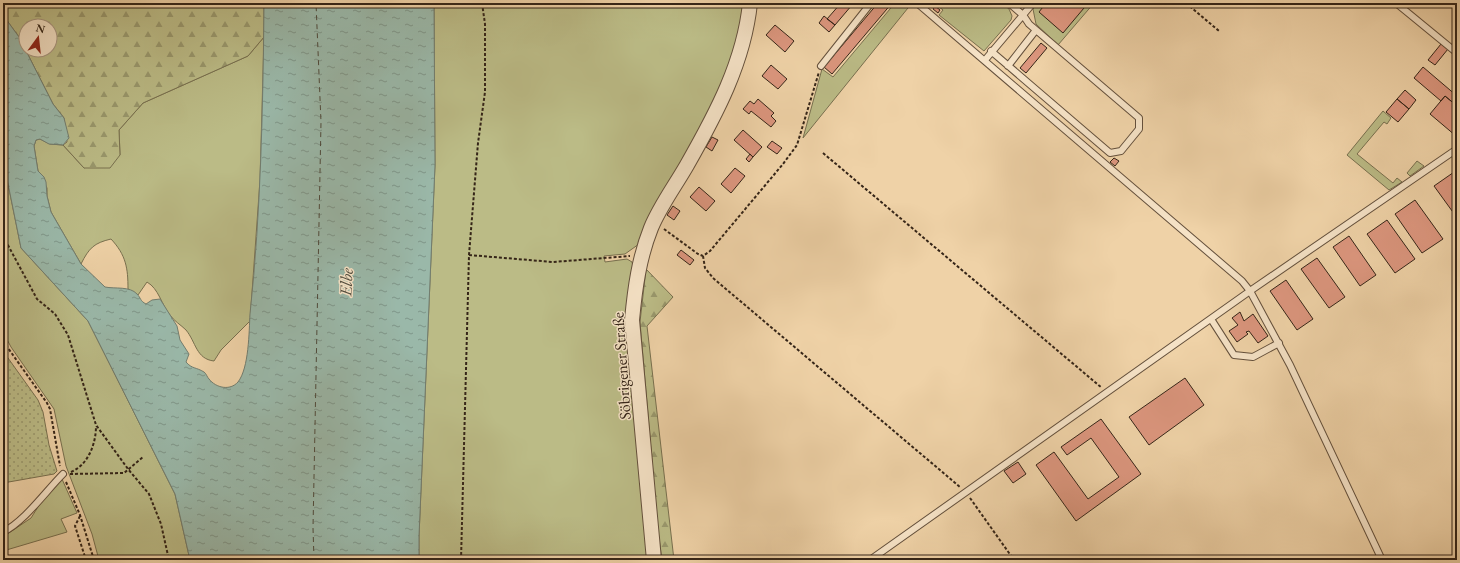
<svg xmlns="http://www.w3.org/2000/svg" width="1460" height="563" font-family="'EB Garamond',serif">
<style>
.green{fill:#bbbb86;stroke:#78704f}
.forest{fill:url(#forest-firs);stroke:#78704f;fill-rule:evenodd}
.park{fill:url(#park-dots);stroke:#78704f}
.water{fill:url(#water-ripples);stroke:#727d6f}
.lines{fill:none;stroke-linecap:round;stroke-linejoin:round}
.ferry{stroke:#4e4a3c;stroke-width:1;stroke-dasharray:5 4;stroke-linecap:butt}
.building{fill:#dc967e;stroke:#352518}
.service-casing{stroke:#64503c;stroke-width:8}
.tertiary-casing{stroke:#64503c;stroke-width:16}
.path{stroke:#352518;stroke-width:2;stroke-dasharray:3 2;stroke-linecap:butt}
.service{stroke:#f5e2c6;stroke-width:6}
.tertiary{stroke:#f5e2c6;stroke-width:14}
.labels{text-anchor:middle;stroke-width:3;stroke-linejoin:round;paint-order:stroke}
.street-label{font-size:16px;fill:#352518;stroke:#f5e2c6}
.water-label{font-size:17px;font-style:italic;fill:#4e4a3c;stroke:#f5e2c6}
</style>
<defs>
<pattern id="forest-firs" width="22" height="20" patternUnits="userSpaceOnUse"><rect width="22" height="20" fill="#bbbb86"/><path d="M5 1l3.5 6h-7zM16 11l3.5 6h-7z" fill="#99986d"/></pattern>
<pattern id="park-dots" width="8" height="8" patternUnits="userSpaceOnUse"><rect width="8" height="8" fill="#bbbb86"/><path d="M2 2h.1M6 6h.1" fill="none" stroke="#99986d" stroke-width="1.8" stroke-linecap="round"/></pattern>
<pattern id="water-ripples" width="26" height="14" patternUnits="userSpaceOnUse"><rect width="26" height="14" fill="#9ab8a9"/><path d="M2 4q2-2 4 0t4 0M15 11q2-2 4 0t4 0" fill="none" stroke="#7e9589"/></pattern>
</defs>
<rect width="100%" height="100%" fill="#efd2a7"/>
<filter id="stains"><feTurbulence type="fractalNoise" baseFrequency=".005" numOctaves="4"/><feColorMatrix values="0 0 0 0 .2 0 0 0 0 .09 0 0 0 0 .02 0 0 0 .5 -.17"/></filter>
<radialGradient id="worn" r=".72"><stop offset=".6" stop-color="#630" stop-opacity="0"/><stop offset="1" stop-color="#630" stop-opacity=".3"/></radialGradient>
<path class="green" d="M434,3H746L728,74L639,244L625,254L604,256L605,262L627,259L632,262L633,266L650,560H419V536L435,165Z
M895,3H912L803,138L822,69L833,77Z
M934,3H1001L1009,9L1012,16L1011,20L984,51L939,15L943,10Z
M1038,3H1094L1058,45L1036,24L1033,9Z
M264,37L260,180L250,321L221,350L214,361C196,359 196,342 186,330C181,325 174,321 170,315C161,304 159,289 147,282L138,295L128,289C128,268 126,255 111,239C94,243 89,248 81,264L51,212L47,196V188L38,171L34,146L36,140L40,139L50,144L63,145L84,168L120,155L119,130L143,103L248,56Z
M1383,111L1391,118L1387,124L1384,122L1357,154L1393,183L1397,178L1402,182L1389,190L1347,155Z
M3,159L21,248L88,321L175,494L190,560H99L92,534L66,466L54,409L11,347L3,332Z
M1417,161L1424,166L1410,176L1407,173Z
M62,479L77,513L61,519L67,532L3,551V537L31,518L43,499Z"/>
<path class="forest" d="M3,3H264V37L248,56L143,103L119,130L120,155L110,168H84L63,145L67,142L64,118L53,104L19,37L3,15ZM26,26H50V50H26Z
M646,269L673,297L647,326L674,560H662L658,531L640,322Z"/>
<path class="park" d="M3,351L38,400L43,412L49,445L57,471L54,474L3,483Z"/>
<path class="water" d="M264,3H434L435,165L419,536V560H190L175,494L88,321L21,248L3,159V15L19,37L53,104L64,118L69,138L63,145L49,144L40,139L36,140L34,146L38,171L44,177L46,182L47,196L51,212L81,264L105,287C115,289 130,286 137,294C141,298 140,301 146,304L152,300L160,299L177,326L180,340L189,354L186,362C192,369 196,367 204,372C206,373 207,377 209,379C216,388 230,391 238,382C249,368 249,332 250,314C261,211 263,107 264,3Z"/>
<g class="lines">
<path class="ferry" d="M314,560L313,528L321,122L316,3"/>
</g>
<path class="building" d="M841,3H849L852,5L835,25L827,19Z
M878,3H892L832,74L824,67Z
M1046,3H1077L1084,8L1063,33L1039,12Z
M935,6L940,10L938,13L933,9Z
M824,16L835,25L829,32L819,23Z
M775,25L794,41L785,52L766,35Z
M1041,43L1047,48L1026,73L1020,68Z
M1441,44L1448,49L1435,65L1428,60Z
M771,65L787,79L778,89L762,76Z
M1423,67L1457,96V106L1445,96L1441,101L1414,78Z
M1405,90L1416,100L1409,109L1397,99Z
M1445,96L1457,106L1456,136L1430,114Z
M758,99L774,113L771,116L776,121L771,127L751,111L749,114L743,109L750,101L754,104Z
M1397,99L1409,109L1398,122L1386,112Z
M743,130L762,147L753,157L734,140Z
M712,137L718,140L712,151L706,147Z
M772,141L782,148L777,154L767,147Z
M750,154L753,157L749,162L746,159Z
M1114,158L1119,161L1115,166L1110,162Z
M735,168L745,176L731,193L721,184Z
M1457,170V213L1455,215L1434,186Z
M699,187L715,201L706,211L690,197Z
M1415,200L1443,239L1422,253L1395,214Z
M673,206L680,211L674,220L667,215Z
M1387,220L1415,259L1395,273L1367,234Z
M1349,236L1376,275L1360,286L1333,247Z
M681,250L694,260L690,265L677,255Z
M1317,258L1345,297L1329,308L1301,269Z
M1286,280L1313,319L1297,330L1270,291Z
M1240,312L1244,321L1253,314L1268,336L1258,343L1249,331L1246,332L1248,334L1237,342L1229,331L1238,325L1232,318Z
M1185,378L1204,405L1149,445L1129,417Z
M1101,419L1141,474L1076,521L1036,465L1054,452L1088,499L1119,477L1091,438L1067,455L1061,447Z
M1018,462L1026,474L1013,483L1004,471Z"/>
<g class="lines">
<defs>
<path id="service" d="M917,3L1242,281L1250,291L1290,365L1382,560
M1396,3L1457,53
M991,51L1110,153L1121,151L1139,129V118L1029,24L1023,15L1033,3
M985,60L1023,15L1009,3
M821,66L871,3
M1008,66L1036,30
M1211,319L1234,355L1253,357L1279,343
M3,532C25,521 45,492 63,474
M870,560L1250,291L1457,149"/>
<path id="tertiary" d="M654,560L632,320C635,288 639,258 651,228C660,206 675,186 687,165C716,114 744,62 750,3"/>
</defs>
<use href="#service" class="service-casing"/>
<use href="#tertiary" class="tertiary-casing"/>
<path class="path" d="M1186,3L1219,31
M823,153L1102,388
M664,229L698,254L703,256L710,251L783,164L797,145L819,72
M3,236L37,299L55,314L68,335L96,425L128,469L149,494L161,524L169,560
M469,255L553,262L630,256
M703,256L705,268L713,278L960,487
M3,341L47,403L50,409L60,466
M71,472C88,465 96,444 96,426
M70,474L124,473L143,457
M66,482L80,515L94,560
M970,498L1014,560
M80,516L75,526L86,560
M461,560L469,255L478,143L485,92V24L482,3"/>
<use href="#service" class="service"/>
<use href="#tertiary" class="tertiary"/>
</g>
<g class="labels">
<g class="street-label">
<text transform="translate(621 366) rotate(-94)" y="6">Söbrigener Straße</text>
</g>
<g class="water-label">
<text transform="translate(346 282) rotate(-87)" y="6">Elbe</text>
</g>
</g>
<rect width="1460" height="563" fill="none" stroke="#efd2a7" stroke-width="16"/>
<rect x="4" y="4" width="1452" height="555" fill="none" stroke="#352518" stroke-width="2"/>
<rect x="8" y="8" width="1444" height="547" fill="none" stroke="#352518"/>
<g transform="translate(38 38) rotate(15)"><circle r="19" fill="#f5e2c6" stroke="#a89680"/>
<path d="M0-3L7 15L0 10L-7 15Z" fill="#8f2418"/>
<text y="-6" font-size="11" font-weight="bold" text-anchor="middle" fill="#352518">N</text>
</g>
<rect width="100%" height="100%" filter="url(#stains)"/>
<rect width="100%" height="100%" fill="url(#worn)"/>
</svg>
